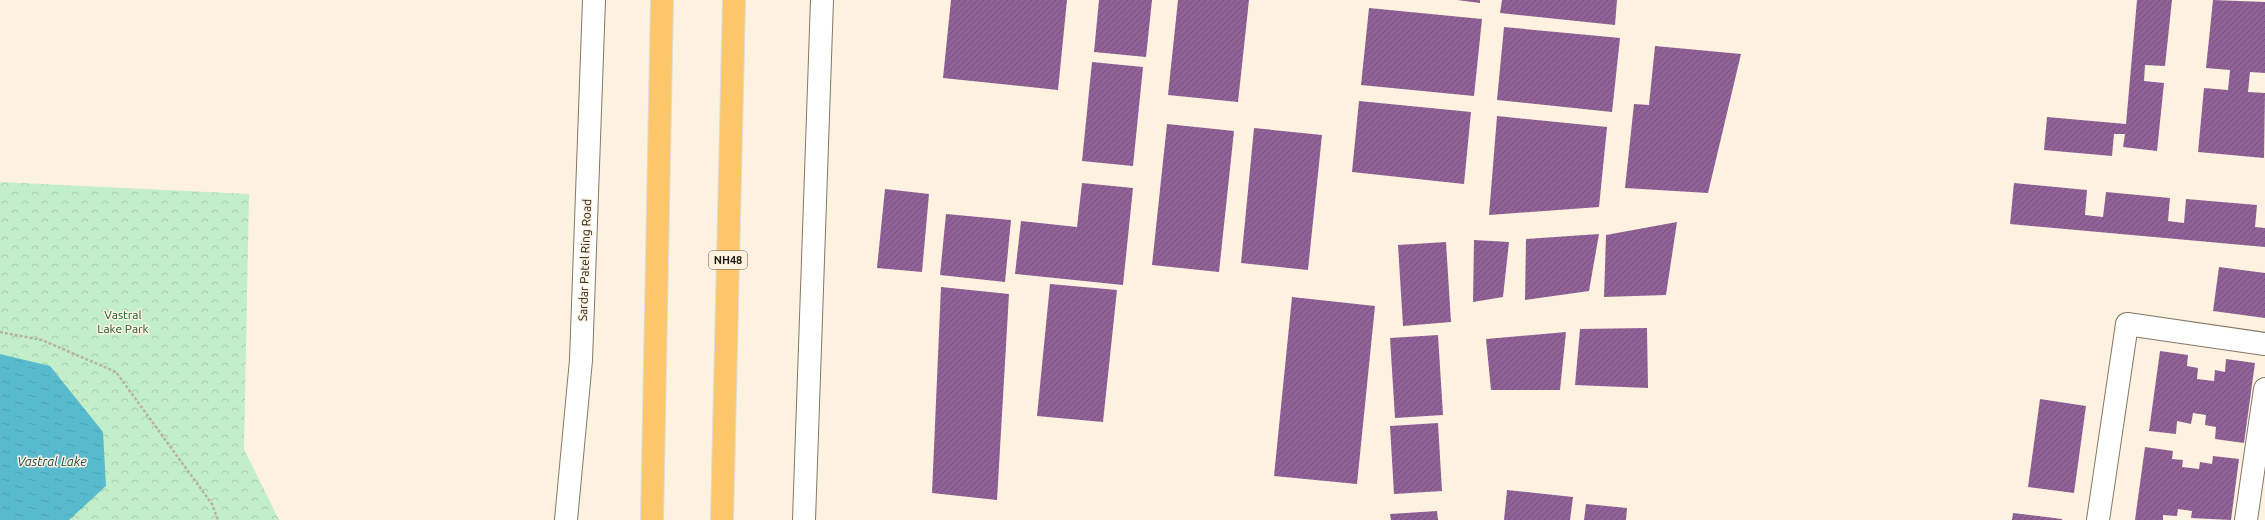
<svg xmlns="http://www.w3.org/2000/svg" width="2265" height="520" font-family="Ubuntu,sans-serif">
<style>
.park{fill:url(#park-crowns)}
.water{fill:url(#water-ripples)}
.building{fill:url(#building-hatch)}
.lines{fill:none;stroke-linecap:round;stroke-linejoin:round}
.street-casing{stroke:#827868;stroke-width:24}
.secondary-casing{stroke:#827868;stroke-width:24}
.highway-casing{stroke:#dbdbd9;stroke-width:24}
.path{stroke:#bab1a2;stroke-width:2.5;stroke-dasharray:3 2;stroke-linecap:butt}
.street{stroke:#fff;stroke-width:22}
.secondary{stroke:#fff;stroke-width:22}
.highway{stroke:#fcc66a;stroke-width:22}
.labels{text-anchor:middle;stroke-width:3;stroke-linejoin:round;paint-order:stroke}
.shield{fill:#fdf2e0;stroke:#625c51;stroke-width:1}
.shield-label{font-size:11px;font-weight:bold;fill:#1f1b14}
.street-label{font-size:12px;fill:#1f1b14;stroke:#fdf2e0}
.park-label{font-size:12px;fill:#185c2e;stroke:#fdf2e0}
.water-label{font-size:13px;font-style:italic;fill:#1d4a52;stroke:#fdf2e0}
</style>
<defs>
<pattern id="park-crowns" width="20" height="18" patternUnits="userSpaceOnUse"><rect width="20" height="18" fill="#c2eeca"/><path d="M2 6a3 3 0 1 1 6 0M12 15a3 3 0 1 1 6 0" fill="none" stroke="#a6ccad"/></pattern>
<pattern id="water-ripples" width="26" height="14" patternUnits="userSpaceOnUse"><rect width="26" height="14" fill="#58bbcd"/><path d="M2 4q2-2 4 0t4 0M15 11q2-2 4 0t4 0" fill="none" stroke="#4ca0af"/></pattern>
<pattern id="building-hatch" width="6" height="6" patternUnits="userSpaceOnUse"><rect width="6" height="6" fill="#916297"/><path d="M-1 1l2-2M0 6l6-6M5 7l2-2" fill="none" stroke="#76507a"/></pattern>
</defs>
<rect width="100%" height="100%" fill="#fdf2e0"/>
<path class="park" d="M0,182L249,194L244,449L279,520H0Z"/>
<path class="water" d="M0,354L50,366L103,432L106,486L69,520H0Z"/>
<path class="building" d="M951,0H1067L1058,90L943,78Z
M1099,0H1152L1146,57L1094,52Z
M1178,0H1249L1238,102L1168,95Z
M1457,0H1480V3Z
M1502,0H1617L1615,25L1500,13Z
M2137,0H2172L2165,66L2145,65L2144,81L2164,83L2157,151L2123,147L2125,134H2114L2112,156L2044,150L2047,117L2126,124Z
M2213,0L2265,2V73L2250,72L2248,92L2265,93L2264,158L2198,152L2204,88L2228,90L2230,70L2206,68Z
M1369,8L1482,19L1474,96L1361,85Z
M1504,27L1620,38L1612,112L1497,100Z
M1655,46L1741,54L1708,193L1625,188L1634,104L1649,105Z
M1092,62L1143,67L1133,166L1082,161Z
M1359,101L1471,112L1464,184L1352,172Z
M1497,116L1607,127L1599,207L1489,215Z
M1167,124L1234,131L1219,272L1152,265Z
M1254,128L1322,135L1308,270L1241,263Z
M1082,183L1133,188L1123,285L1015,274L1021,221L1077,227Z
M2014,183L2087,190L2085,215L2103,217L2106,192L2170,198L2168,221L2184,223L2186,199L2257,205L2255,227L2265,228V247L2010,224Z
M885,189L929,194L922,272L877,268Z
M946,214L1011,220L1005,282L940,275Z
M1677,222L1666,295L1604,297L1606,235Z
M1599,234L1589,291L1525,300L1526,239Z
M1474,240L1509,242L1503,297L1473,302Z
M1446,242L1451,322L1403,326L1398,245Z
M2219,267L2265,273V318L2213,311Z
M1050,284L1117,290L1103,422L1037,416Z
M941,287L1009,294L997,500L932,493Z
M1292,297L1375,306L1357,484L1274,476Z
M1647,328L1648,388L1575,385L1580,329Z
M1566,332L1560,390H1491L1486,339Z
M1438,335L1443,415L1395,418L1390,338Z
M2160,351L2188,355L2187,366L2198,368L2197,379L2214,381L2215,370L2225,372L2226,359L2255,363L2244,443L2215,439L2216,427L2205,425L2206,415L2193,413L2191,424L2177,421L2176,434L2149,431Z
M2040,399L2086,406L2074,493L2028,487Z
M1438,423L1442,491L1394,494L1390,426Z
M2145,447L2173,451L2172,459L2183,460L2182,467L2199,469L2200,462L2212,464L2213,456L2239,459L2231,520L2191,518L2192,511L2178,509L2177,516L2163,515V520H2135Z
M1507,490L1573,497L1570,520H1504Z
M1586,504L1627,508L1626,520H1584Z
M1437,511L1438,520H1391L1390,514Z
M2013,513L2062,519V520H2012Z"/>
<g class="lines">
<defs>
<path id="street" d="M2098,520L2127,324L2265,344
M2246,520L2265,389"/>
<path id="secondary" d="M566,520L581,360L594,0
M804,520L822,0"/>
<path id="highway" d="M652,520L662,0
M722,520L734,0"/>
</defs>
<use href="#street" class="street-casing"/>
<use href="#secondary" class="secondary-casing"/>
<use href="#highway" class="highway-casing"/>
<path class="path" d="M0,332L42,340L116,372L212,504L218,520"/>
<use href="#street" class="street"/>
<use href="#secondary" class="secondary"/>
<use href="#highway" class="highway"/>
</g>
<g class="labels">
<rect class="shield" x="709" y="251" width="38" height="18" rx="3"/>
<g class="shield-label">
<text x="728" y="264">NH48</text>
</g>
<g class="street-label">
<text transform="translate(585 260) rotate(-88)" y="4">Sardar Patel Ring Road</text>
</g>
<g class="park-label">
<text x="123" y="319">Vastral<tspan x="123" dy="14">Lake Park</tspan></text>
</g>
<g class="water-label">
<text x="52" y="466">Vastral Lake</text>
</g>
</g>
</svg>
